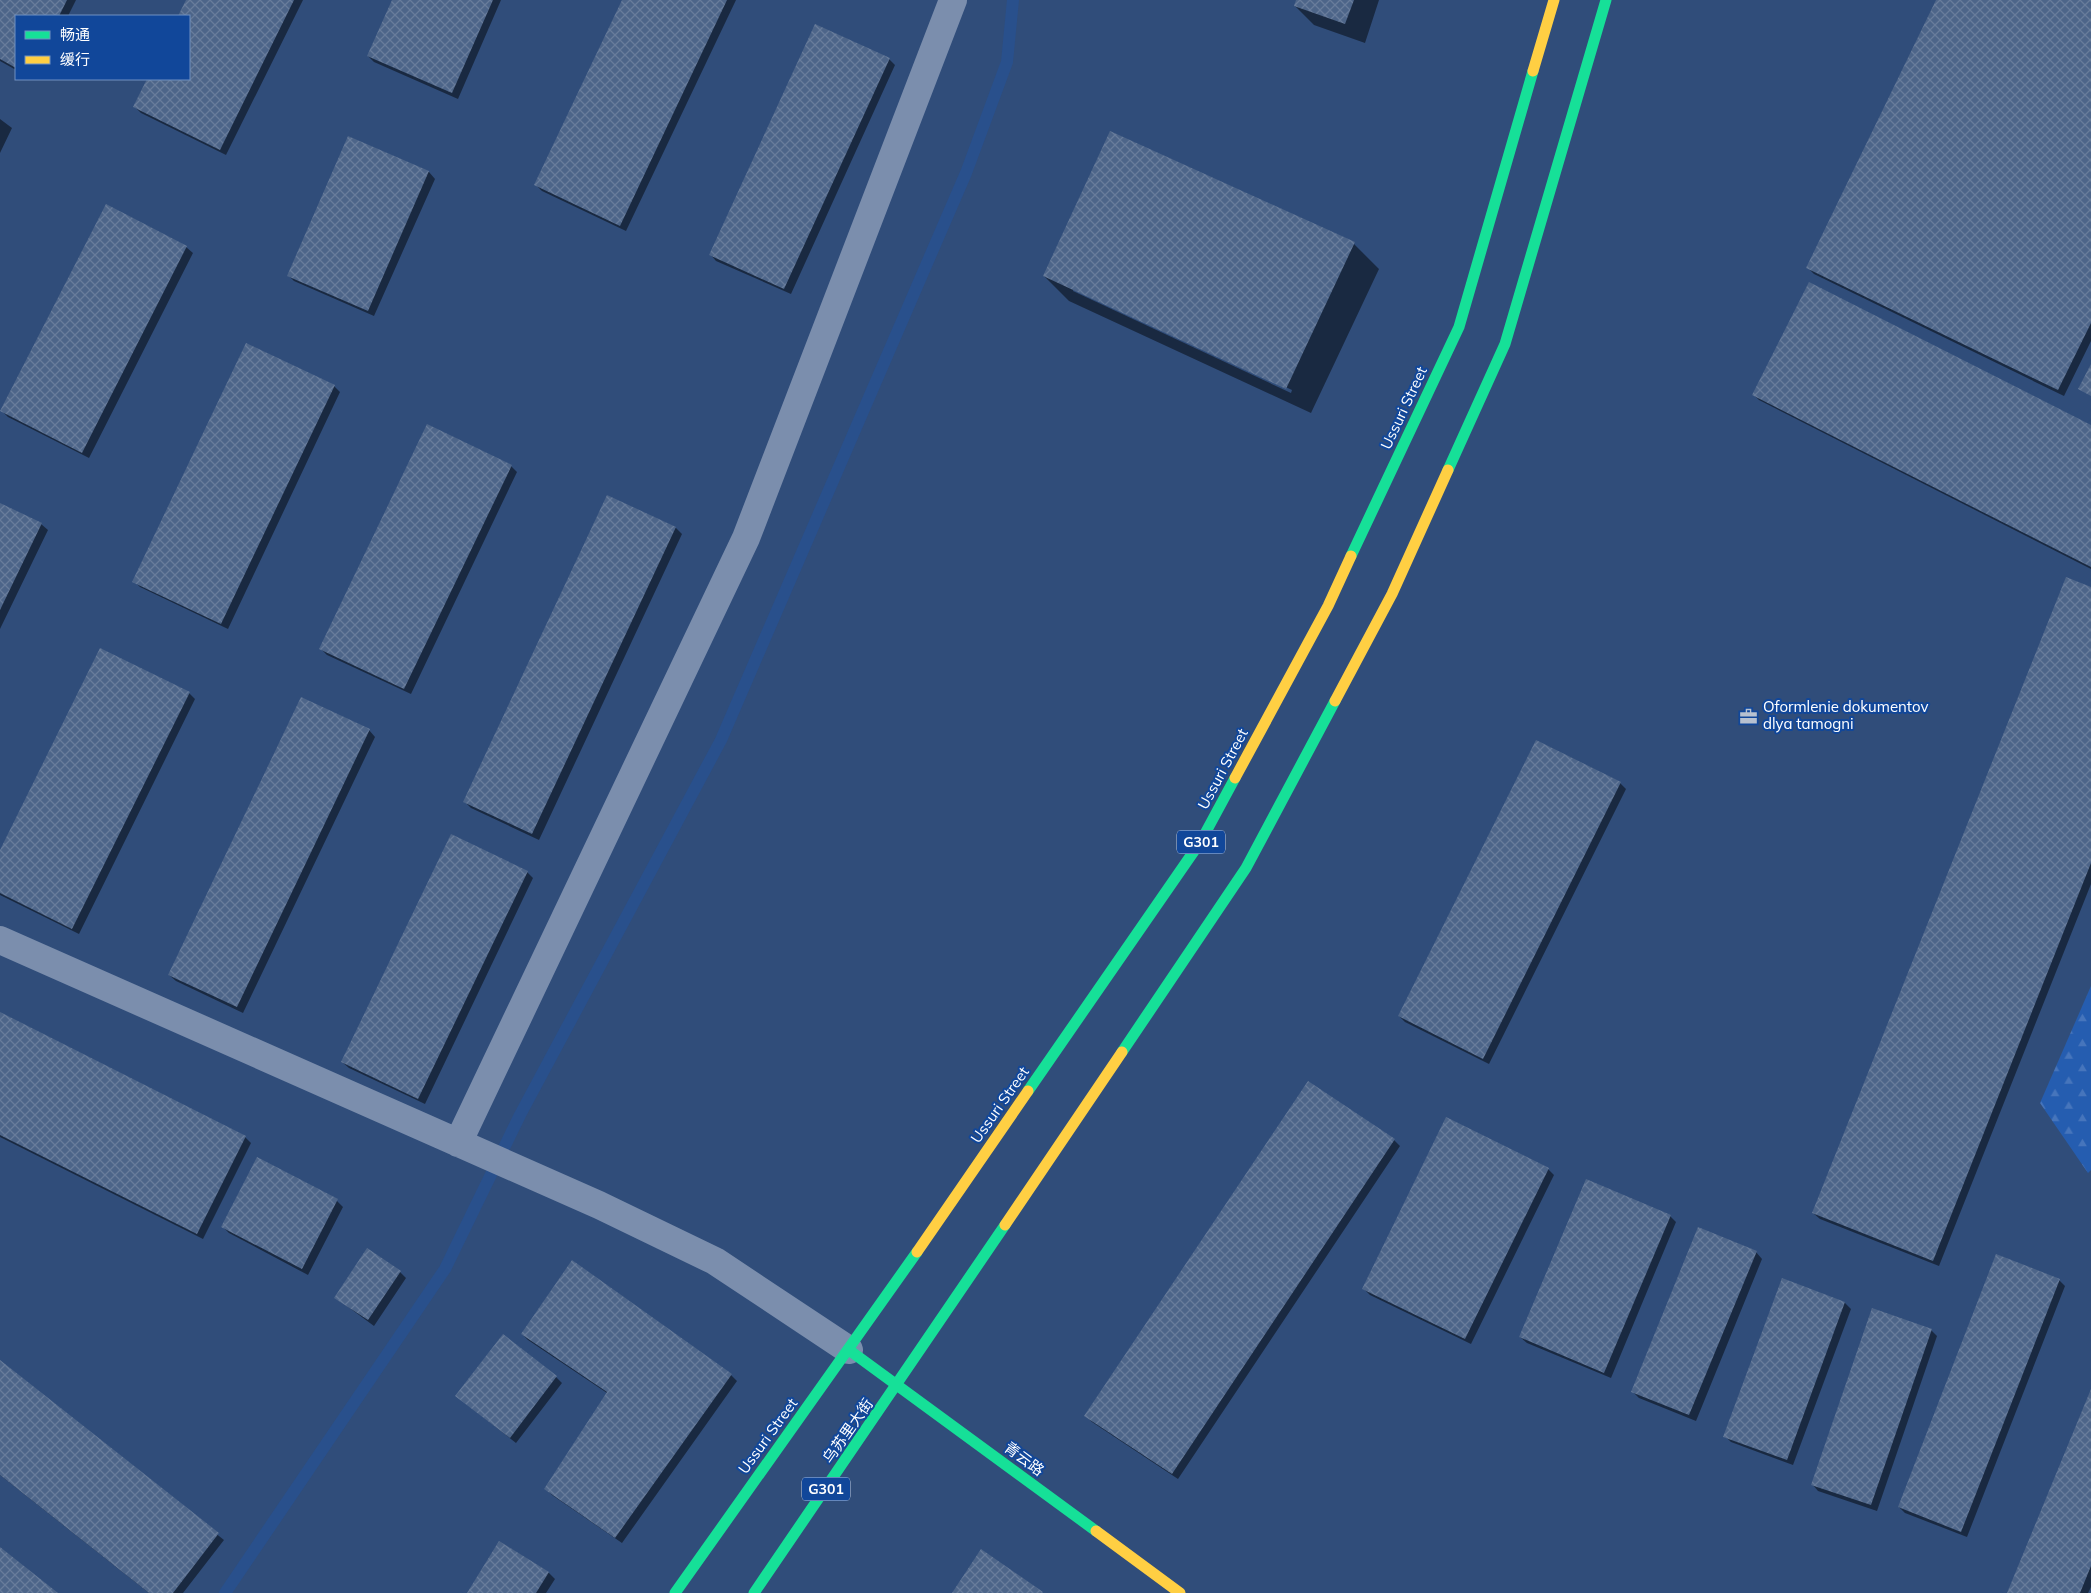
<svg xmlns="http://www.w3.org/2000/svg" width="2091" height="1593" font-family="Mulish,'Noto Sans SC',sans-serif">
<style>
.forest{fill:url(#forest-firs)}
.shadow{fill:#0007;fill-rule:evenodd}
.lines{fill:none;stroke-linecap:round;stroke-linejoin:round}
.stream{stroke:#29508c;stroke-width:12}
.building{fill:url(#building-cross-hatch)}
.street{stroke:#7b8ead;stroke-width:28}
.fast{stroke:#16e098;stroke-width:11}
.slow{stroke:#ffcf43;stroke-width:11}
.labels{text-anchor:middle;stroke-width:4;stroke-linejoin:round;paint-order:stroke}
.shield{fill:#11479a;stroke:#b8c8e1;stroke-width:1}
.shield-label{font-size:14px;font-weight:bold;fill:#fff}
.street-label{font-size:15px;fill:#fff;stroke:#11479a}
.poi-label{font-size:15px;fill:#fff;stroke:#11479a;text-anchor:start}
</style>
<defs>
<pattern id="forest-firs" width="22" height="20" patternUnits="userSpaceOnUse" patternTransform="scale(1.25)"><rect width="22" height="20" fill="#255db0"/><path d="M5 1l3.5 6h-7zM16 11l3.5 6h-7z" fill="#4675bc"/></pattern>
<pattern id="building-cross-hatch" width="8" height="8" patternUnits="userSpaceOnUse" patternTransform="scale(1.25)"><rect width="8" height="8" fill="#4d6589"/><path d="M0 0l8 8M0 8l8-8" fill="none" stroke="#687c9b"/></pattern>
</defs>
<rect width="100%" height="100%" fill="#304d7a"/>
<path class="forest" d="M2091,986V1170L2088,1173L2040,1103Z"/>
<path class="shadow" d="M0,0H76L68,16H16V70L0,61Z
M187,0H303L226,155L141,113L135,107L149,79H189V16H179Z
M393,0H501L458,99L374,62L368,56Z
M624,0H736L626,231L542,191L536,185Z
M1297,0H1379L1365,43L1314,25L1295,6Z
M1938,0H2091V341L2064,396L1814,274L1808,268Z
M889,59L895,65L791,294L716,261L710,254Z
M0,119L12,128L0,153Z
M349,138L429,172L435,179L374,316L294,281L288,275Z
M1354,244L1379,269L1311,413L1069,301L1044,276ZM1073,288L1292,390L1291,393L1073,291Z
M186,247L193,253L89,458L8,417L2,411Z
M334,386L340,392L228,629L140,587L134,581Z
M1753,394L2091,427V569L1759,400Z
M511,466L517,472L411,694L327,655L321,649Z
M608,497L676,528L682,534L539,840L471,808L465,802Z
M0,504L41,524L48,530L0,629Z
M2091,588V884L1939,1266L1820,1219L1813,1213Z
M189,693L195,699L79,934L0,895V853Z
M369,730L375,737L243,1013L176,981L169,975Z
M1620,783L1626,789L1489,1064L1405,1022L1399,1016Z
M527,872L533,878L425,1104L349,1068L342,1062Z
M0,1014L245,1137L251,1143L203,1239L0,1137Z
M1394,1140L1400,1146L1178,1479L1092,1422L1086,1416Z
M258,1159L337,1201L343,1207L308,1275L229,1233L223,1227Z
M1548,1169L1554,1175L1471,1344L1370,1295L1363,1288Z
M1670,1216L1676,1222L1611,1378L1527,1343L1520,1337Z
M1756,1252L1762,1259L1696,1421L1639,1398L1632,1391Z
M400,1272L406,1278L374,1326L336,1298Z
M1782,1280L1845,1303L1851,1309L1793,1465L1731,1442L1725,1436Z
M2059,1280L2065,1286L1967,1537L1905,1513L1899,1507Z
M1931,1330L1937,1336L1877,1511L1818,1491L1812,1484Z
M522,1334L731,1375L737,1381L622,1543L552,1495L546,1489L607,1393L528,1340Z
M0,1361L224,1540L183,1593H149L0,1475Z
M556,1377L562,1383L516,1443L457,1396Z
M2091,1392V1587L2088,1593H2009Z
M500,1542L549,1573L555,1579L546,1593H468Z"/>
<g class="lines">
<path class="stream" d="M225,1593L445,1269L520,1115L721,740L966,173L1007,62L1013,0"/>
</g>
<path class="building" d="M0,0H67L59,16H16V68L0,59Z
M186,0H294L220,150L133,107L147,79H189V16H178Z
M392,0H493L452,93L367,56Z
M622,0H727L620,226L534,185Z
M1296,0H1354L1345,24L1294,6Z
M1936,0H2091V323L2058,390L1806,268Z
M815,24L890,58L784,289L709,255Z
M1110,131L1355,242L1286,389L1043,276Z
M348,136L429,171L368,311L287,276Z
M106,204L187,246L82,453L0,411Z
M1809,282L2091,425V567L1752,395Z
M246,343L335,385L221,624L132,582Z
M2091,364V396L2078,389Z
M427,424L512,465L404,689L319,649Z
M607,495L676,527L532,834L463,802Z
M0,503L42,523L0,610Z
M2066,577L2091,587V863L1933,1261L1812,1213Z
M100,648L190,692L72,929L0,893V850Z
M301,697L370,729L237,1007L168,975Z
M1536,740L1621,782L1483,1059L1398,1016Z
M451,834L528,871L418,1099L341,1062Z
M0,1012L246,1136L197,1234L0,1135Z
M1308,1081L1395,1139L1172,1474L1084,1416Z
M1446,1117L1549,1168L1465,1339L1362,1289Z
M257,1157L338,1199L302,1269L221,1227Z
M1586,1179L1671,1215L1604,1373L1519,1337Z
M1698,1227L1757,1251L1689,1415L1631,1392Z
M367,1248L401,1271L368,1320L334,1298Z
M1996,1254L2060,1279L1961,1532L1898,1507Z
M572,1260L732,1374L615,1538L544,1489L607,1392L521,1334Z
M1782,1278L1845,1302L1787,1460L1723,1437Z
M1872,1308L1932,1329L1871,1505L1811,1485Z
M503,1334L557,1376L510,1438L455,1396Z
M0,1360L219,1533L173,1593H149L0,1475Z
M2091,1389V1566L2080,1593H2007Z
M499,1541L549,1572L536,1593H467Z
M0,1547L58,1593H0Z
M981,1549L1043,1592L1042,1593H952Z"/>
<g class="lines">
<path class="street" d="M0,940L599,1205L715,1261L849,1350
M458,1143L746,538L953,0"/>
<path class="fast" d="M1448,470L1505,344L1606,0
M1351,556L1459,327L1533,71
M1122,1052L1246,868L1335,701
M1028,1091L1201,841L1235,778
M849,1350L1096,1531
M675,1593L917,1252
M754,1593L1005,1225"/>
<path class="slow" d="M1533,71L1554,0
M1335,701L1392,594L1448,470
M1235,778L1328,606L1351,556
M1005,1225L1122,1052
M917,1252L1028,1091
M1096,1531L1180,1593"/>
</g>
<defs>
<symbol id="office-bare" viewBox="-9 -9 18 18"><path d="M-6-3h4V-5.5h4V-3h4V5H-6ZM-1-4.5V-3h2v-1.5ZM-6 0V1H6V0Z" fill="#b7c1d0" stroke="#11479a" stroke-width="2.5" paint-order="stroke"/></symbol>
</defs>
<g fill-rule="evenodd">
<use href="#office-bare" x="1736" y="704" width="25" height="25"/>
</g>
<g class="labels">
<g class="shield">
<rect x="1177" y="830.5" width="48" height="23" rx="4"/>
<rect x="802" y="1477.5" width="48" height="23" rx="4"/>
</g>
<g class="shield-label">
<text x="1201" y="847">G301</text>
<text x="826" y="1494">G301</text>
</g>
<g class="street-label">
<text transform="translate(1404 408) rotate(-65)" y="5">Ussuri Street</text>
<text transform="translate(1223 769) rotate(-62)" y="5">Ussuri Street</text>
<text transform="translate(1000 1105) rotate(-55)" y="5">Ussuri Street</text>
<text transform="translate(848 1431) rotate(-55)" y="5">乌苏里大街</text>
<text transform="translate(768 1436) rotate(-54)" y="5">Ussuri Street</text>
<text transform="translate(1024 1459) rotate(37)" y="5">青云路</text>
</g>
<g class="poi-label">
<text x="1763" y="712">Oformlenie dokumentov<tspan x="1763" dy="17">dlya tamogni</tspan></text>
</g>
</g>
<rect x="15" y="15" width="175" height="65" fill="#11479a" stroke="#7091c2"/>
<rect x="25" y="31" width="25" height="8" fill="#16e098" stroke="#7091c2"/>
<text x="60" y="40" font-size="15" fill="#ffffff">畅通</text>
<rect x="25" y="56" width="25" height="8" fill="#ffcf43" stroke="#7091c2"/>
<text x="60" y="65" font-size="15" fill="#ffffff">缓行</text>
</svg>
